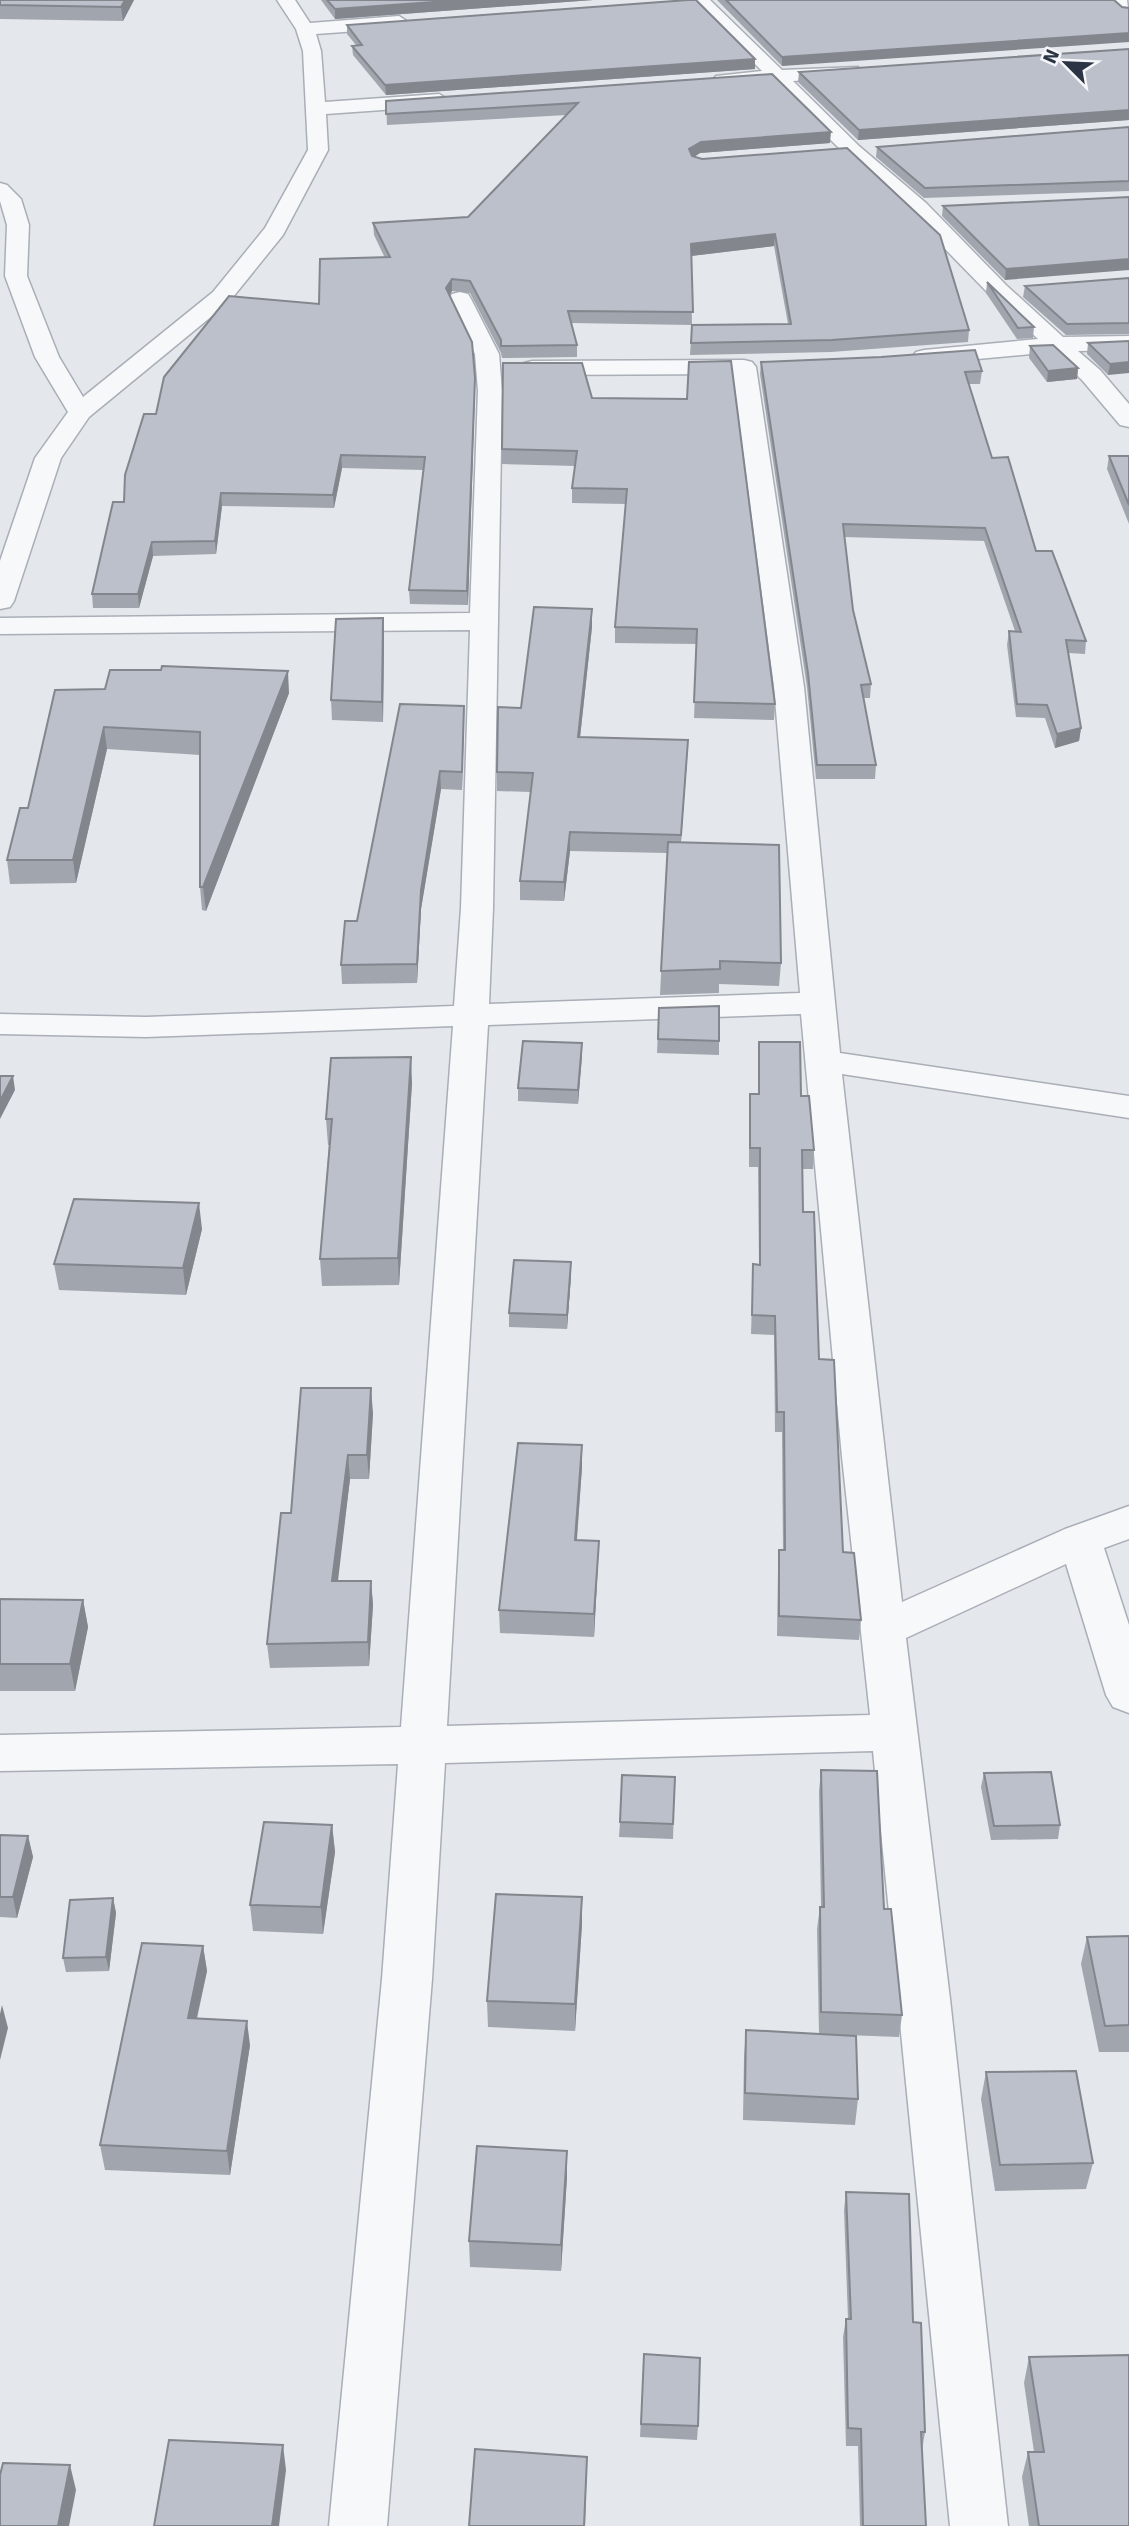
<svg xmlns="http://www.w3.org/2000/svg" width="1129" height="2526" font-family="Signika,sans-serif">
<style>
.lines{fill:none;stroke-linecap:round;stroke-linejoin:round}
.minor-casing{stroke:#a9aeb7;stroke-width:3}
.minor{fill:#f7f8fa;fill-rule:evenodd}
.wall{fill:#a1a5ae}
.shaded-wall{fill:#83868d}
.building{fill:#bbc0ca;stroke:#83868d;stroke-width:2}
</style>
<rect width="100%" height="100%" fill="#e4e7ec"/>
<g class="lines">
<defs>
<path id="minor" d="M277,0H295L310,23L399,16L408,22L399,28L316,34L321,51L325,102L439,94L449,100L439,106L326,114L328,150L283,235L229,302L89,417L61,458L14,601L10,607L0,609V561L35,458L68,412L35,357L5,276L7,225L0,201V183L7,185L21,199L29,225L27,276L59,357L83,397L213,292L265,228L308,150L303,51L296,29Z
M691,0H710L782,70L858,67L861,71L851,77L793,81L859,146L926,203L1006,285L1063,337L1129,336V350L1078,351L1100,370L1129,404V427L1120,425L1082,380L1052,352L924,364L916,362L912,357L916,352L924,350L1038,339L990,295L910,213L845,154L772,82L716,84L713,80L716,76L762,71Z
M1107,0H1127L1129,16L1123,15Z
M460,292L468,294L471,299L499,354L502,391L493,908L489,1004L800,993L774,687L733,374L532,375L524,373L520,368L524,363L532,361L744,360L752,362L756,367L804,687L840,1053L1129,1096V1118L842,1074L902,1602L1065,1529L1129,1506V1539L1104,1548L1129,1625V1713L1113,1707L1106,1695L1066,1564L906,1638L950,1999L1008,2526H950L873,1751L445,1763L432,1979L387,2526H329L382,1979L398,1764L0,1771V1735L401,1727L453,1026L146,1037L0,1034V1014L146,1017L454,1006L461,908L470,630L0,634V618L470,613L478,391L475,354L449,299L452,294ZM801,1014L842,1457L870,1715L447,1726L488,1025Z"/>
</defs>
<use href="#minor" class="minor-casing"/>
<use href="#minor" class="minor"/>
</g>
<path class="wall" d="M0,0H134L123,21L0,19Z
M321,0H593L335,19Z
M717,0H1114L782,66Z
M347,25L755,69L386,95L353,55L352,46L356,45L347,34Z
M1129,49V120L858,140L798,82L799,72Z
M772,74L830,143L700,153L694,157L969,330L968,342L831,352L690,355L692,325L788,324L774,246L691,256L692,325L571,323L577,345V357L502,358L501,353L470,293L452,291L450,295L475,378L468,605L410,604L409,590L423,470L342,468L334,508L222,506L216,554L153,556L139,608H93L92,594L156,414L319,304L385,258L374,235L373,223L468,217L567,115L387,125L386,101Z
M1129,127V191L924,198L876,157L877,147Z
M1129,197L1005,280L942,216L943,206Z
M1129,278V334L1066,335L1023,297L1025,286Z
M987,282L1034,327L1033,338L1017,339L986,293Z
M1129,341L1108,375L1087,354L1088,343Z
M1030,346L1078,368L1077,379L1047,382L1029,358Z
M761,362L982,371L980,384H969L992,458L1036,551L1086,641L1085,654L1069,653L1081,728L1079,741L1055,748L1045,718L1016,717L1007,645L1009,631H1015L984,541L844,537L853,610L871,684L870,698H864L876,765L875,779H816L807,687L760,374Z
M592,398L775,704L774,720L694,718L697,644L615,643V627L626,504L572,503V488L575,466L502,464V449Z
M1109,456H1129V524L1107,469Z
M592,609V627L580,737L687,759L681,842L781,963L779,986L719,984V993L660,995L667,853L570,851L564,901L520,900V881L531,792L497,791V772L521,708Z
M383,618L384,637L383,722L332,720L331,700Z
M55,690L289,693L206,911L202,910L200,887V755L107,749L76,883L10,884L7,860L28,808Z
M464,706L462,790L441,789L421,909L417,983L342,984L341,965Z
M659,1008L719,1041V1055L657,1053Z
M759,1042L801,1096L814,1150L813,1169H802L803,1212L819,1359L843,1552L861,1620L859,1640L777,1636L778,1570L779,1550H783L782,1432H775L774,1335L751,1334L753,1264H759L758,1167H749V1113L750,1094H758Z
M582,1043L578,1104L518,1101V1088Z
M412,1083L399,1285L322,1286L320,1259L329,1145H328L326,1119Z
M202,1229L186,1295L59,1290L54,1264Z
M571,1276L567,1329L509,1327V1313Z
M373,1413L369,1479H350L337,1581H371L373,1605L369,1666L270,1668L267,1644L291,1513Z
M582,1445V1467L577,1540L599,1541L594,1637L500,1633L499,1610Z
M0,1599L83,1600L88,1627L75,1691H0Z
M821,1770L884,1909L902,2015L899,2037L819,2034L817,1929L820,1907H821L819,1792Z
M984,1773L1060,1825L1058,1839L991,1840L981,1787Z
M675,1777L673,1839L619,1837L620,1822Z
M332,1825L335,1852L323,1934L253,1931L250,1905Z
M0,1835L28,1836L33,1857L17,1918L0,1917Z
M113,1898L116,1913L109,1971L66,1972L63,1958Z
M582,1924L575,2031L488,2027L487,2001Z
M1129,1936V2052H1099L1081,1964L1087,1937Z
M203,1946L207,1971L197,2019L250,2045L230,2175L105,2170L100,2145Z
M746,2030L858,2099L855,2125L743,2120L744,2057Z
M986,2072L1093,2163L1086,2189L995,2191L981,2099Z
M567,2177L561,2271L470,2267L469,2241Z
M846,2192L913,2322L925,2432L922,2450L926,2526H860L858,2446H846L843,2337L846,2319H848L844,2210Z
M644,2354L698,2426L697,2440L640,2437Z
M1029,2357L1129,2526H1029L1022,2477L1028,2452H1034L1024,2383Z"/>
<path class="shaded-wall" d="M125,0H134L123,21L121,7Z
M462,0H593L335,19V9Z
M1129,33V42L782,66V57Z
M755,59V69L386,95L385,85Z
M1129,110V120L858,140L859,130Z
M831,132L830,143L700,153L689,160V149L701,142Z
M775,234L774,246L691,256V244Z
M1129,259V270L1005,280L1006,269Z
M452,279V291L447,300L446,288Z
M1129,362V373L1108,375L1110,364Z
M1078,368L1077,379L1047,382L1048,371Z
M475,378V391L468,605L467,591Z
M341,455L342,468L334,508L333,495Z
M221,493L222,506L216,554L215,541Z
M152,542L153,556L139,608L138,594Z
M592,609V627L578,756V737Z
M383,618L384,637L383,722L382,702Z
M288,671L289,693L206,911L203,887Z
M464,706V724L462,790V772Z
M104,727L107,749L76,883L73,860Z
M1081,728L1079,741L1055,748L1057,734Z
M688,740L687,759L680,854L681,835Z
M440,771L441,789L421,909L417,983V964L421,890Z
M570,832V851L564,901V882Z
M582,1043V1057L578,1104V1090Z
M411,1057L412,1083L399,1285L398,1258Z
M13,1076L15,1090L0,1119V1101Z
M199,1203L202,1229L186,1295L183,1268Z
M571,1262V1276L567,1329V1315Z
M371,1388L373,1413L369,1479L367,1455Z
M582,1445V1467L575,1562V1540Z
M348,1455L350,1479L335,1606L332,1581Z
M599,1541L598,1563L594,1637V1614Z
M371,1581L373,1605L369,1666L368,1642Z
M83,1600L88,1627L75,1691L70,1664Z
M332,1825L335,1852L323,1934L321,1907Z
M28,1836L33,1857L17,1918L13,1897Z
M582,1897V1924L575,2031V2004Z
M113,1898L116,1913L109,1971L106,1957Z
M203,1946L207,1971L191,2043L188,2018Z
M2,2005L8,2028L0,2060V2014Z
M247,2021L250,2045L230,2175L227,2151Z
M567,2151V2177L561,2271V2245Z
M283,2445L286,2470L279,2526H272Z
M587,2457L585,2526H584Z
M70,2465L76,2490L69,2526H58Z"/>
<path class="building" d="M0,0H125L121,7L0,5Z
M327,0H462L335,9Z
M688,0H696L755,59L385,85L352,46L362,45L347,25Z
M726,0H1114L1122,7L1129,8V33L782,57Z
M1129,49V110L859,130L799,72Z
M772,74L831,132L701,142L689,149L692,156L702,159L847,148L940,235L969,330L832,340L691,343L692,325L791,324L775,234L691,244L693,312L568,311L577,345L501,346V340L470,281L452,279L446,288L472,342L475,378L467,591L409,590L425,457L341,455L333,495L221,493L215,541L152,542L138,594H92L113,502H124L125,475L144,414H156L164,377L229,296L319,304L320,259L390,257L373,223L468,217L578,103L386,114V101Z
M1129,127V181L925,188L877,147Z
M1129,197V259L1006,269L943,206Z
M1129,278V323L1067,324L1025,286Z
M987,282L1034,327L1018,328Z
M1129,341V362L1110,364L1088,343Z
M1053,345L1078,368L1048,371L1030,346Z
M975,350L982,371L965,372L992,458L1008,457L1036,551H1052L1086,641L1066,640L1081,728L1057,734L1047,705L1017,704L1009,631L1021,632L985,528L843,524L853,610L871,684L861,685L876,765H817L808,673L761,362L881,357Z
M731,361L775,704L694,702L697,629L615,627L627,489L572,488L577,451L502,449L503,363H582L592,398L687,399L689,362Z
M1109,456H1129V505Z
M534,607L592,609L578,737L688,740L681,835L570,832L564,882L520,881L533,773L497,772L498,707L521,708Z
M383,618L382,702L331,700L336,619Z
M162,666L288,671L203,887H200V732L104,727L73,860H7L20,808H28L55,690L105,689L110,670H161Z
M400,704L464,706L462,772L440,771L421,890L417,964L341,965L345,921H357Z
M668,842L779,845L781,963L720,961V969L661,971Z
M719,1006V1041L658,1039L659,1008Z
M523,1041L582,1043L578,1090L518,1088Z
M759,1042H800L801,1096H809L814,1150H802L803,1212H814L819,1359L834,1360L843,1552L854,1553L861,1620L779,1616V1550H785L784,1412H777L775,1316L752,1315L753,1264L760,1265V1148H750V1094H759Z
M411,1057L398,1258L320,1259L332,1119H326L331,1058Z
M0,1076H13L0,1101Z
M74,1199L199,1203L183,1268L54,1264Z
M514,1260L571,1262L567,1315L509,1313Z
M301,1388H371L367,1455H348L332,1581H371L368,1642L267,1644L281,1513H291Z
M518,1443L582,1445L575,1540L599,1541L594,1614L499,1610Z
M0,1599L83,1600L70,1664H0Z
M821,1770L877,1771L884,1909H891L902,2015L821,2012L820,1907H824Z
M1051,1772L1060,1825L994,1826L984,1773Z
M622,1775L675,1777L673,1824L620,1822Z
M264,1822L332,1825L321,1907L250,1905Z
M0,1835L28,1836L13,1897H0Z
M496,1894L582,1897L575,2004L487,2001Z
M113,1898L106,1957L63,1958L70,1900Z
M1129,1936V2025L1105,2026L1087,1937Z
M142,1943L203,1946L188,2018L247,2021L227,2151L100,2145Z
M746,2030L856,2036L858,2099L745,2093Z
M1076,2071L1093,2163L1000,2165L986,2072Z
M477,2146L567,2151L561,2245L469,2241Z
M846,2192L909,2194L913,2322L921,2323L925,2432H921L926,2526H863L861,2429L848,2428L846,2319H851Z
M644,2354L700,2358L698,2426L641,2424Z
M1129,2355V2526H1039L1028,2452H1044L1029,2357Z
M169,2440L283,2445L272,2526H154Z
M475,2449L587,2457L584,2526H469Z
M3,2463L70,2465L58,2526H0V2475Z"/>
<g transform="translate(1066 63) rotate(294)" stroke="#f4f6f9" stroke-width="5" paint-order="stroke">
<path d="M0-5L12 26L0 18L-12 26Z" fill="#2b3445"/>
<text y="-10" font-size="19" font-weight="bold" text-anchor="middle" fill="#2b3445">N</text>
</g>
</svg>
